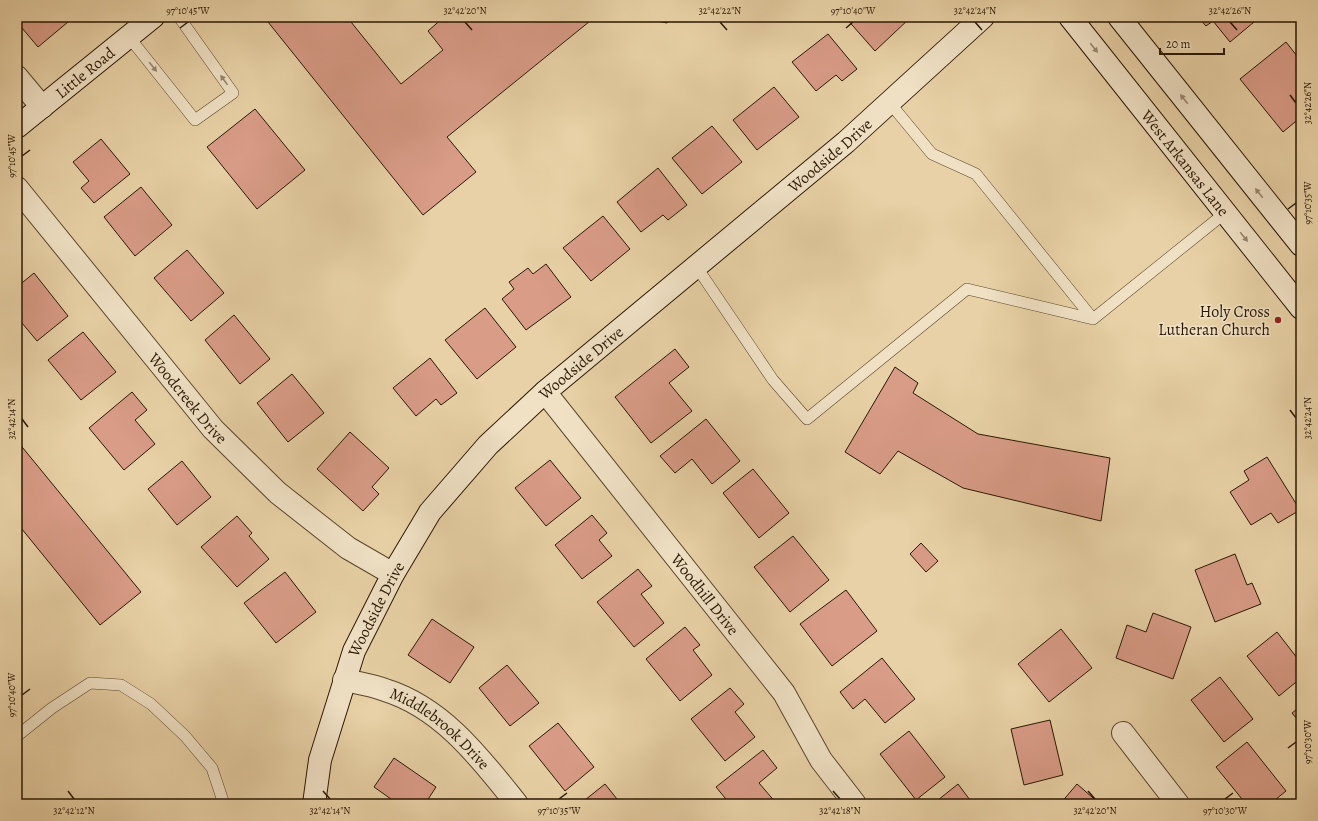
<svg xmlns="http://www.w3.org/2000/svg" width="1318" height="821" font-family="Alegreya,serif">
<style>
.building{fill:#d99c87;stroke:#2a1702}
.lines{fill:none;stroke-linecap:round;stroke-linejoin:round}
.lane-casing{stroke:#5a462b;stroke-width:12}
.street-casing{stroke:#5a462b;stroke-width:24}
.secondary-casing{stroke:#2a1702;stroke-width:24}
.lane{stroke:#f0e1c5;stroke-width:11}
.street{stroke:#f0e1c5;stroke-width:22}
.secondary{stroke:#f0e1c5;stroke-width:22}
.oneway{fill:#97866d}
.ticks{fill:none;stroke:#2a1702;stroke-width:1.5}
.poi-dot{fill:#8f2418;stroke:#f0e1c5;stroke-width:1.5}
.labels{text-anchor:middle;stroke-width:3;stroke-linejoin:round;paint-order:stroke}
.street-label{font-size:16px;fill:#2a1702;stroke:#f0e1c5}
.poi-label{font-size:16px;fill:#2a1702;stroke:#f0e1c5;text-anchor:end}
.neatline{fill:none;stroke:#2a1702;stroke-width:1.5}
.ticks-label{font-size:10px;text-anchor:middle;fill:#2a1702}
</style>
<rect width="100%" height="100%" fill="#e8d1a6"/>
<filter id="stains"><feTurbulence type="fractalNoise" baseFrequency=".005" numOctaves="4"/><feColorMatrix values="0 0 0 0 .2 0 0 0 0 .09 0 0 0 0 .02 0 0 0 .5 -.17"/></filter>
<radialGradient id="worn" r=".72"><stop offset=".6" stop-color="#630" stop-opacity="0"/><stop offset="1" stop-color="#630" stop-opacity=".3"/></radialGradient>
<path class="building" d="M17,17H74L38,47L17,22Z
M264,17H347L401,84L443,50L428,31L444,17H595L447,137L476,172L423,215Z
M638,17H673L667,23Z
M845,17H911L875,51Z
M1198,17H1260L1230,42L1213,21L1206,26Z
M828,34L857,69L842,81L836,75L816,91L792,62Z
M1286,42L1301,61V117L1283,132L1240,79Z
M774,87L799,117L757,150L733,120Z
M255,109L305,170L257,209L207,147Z
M712,126L742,162L702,194L672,158Z
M1301,134V142L1297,137Z
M101,139L130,174L94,203L81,188L89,181L73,162Z
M658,168L687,205L668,220L663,215L641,232L617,202Z
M141,187L172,225L135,256L104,217Z
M603,216L630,249L591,281L563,248Z
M17,249L22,254L17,258Z
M187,250L224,293L191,321L154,278Z
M546,264L571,297L526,330L502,299L514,289L509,282L528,268L533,274Z
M34,273L68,316L37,341L17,317V287Z
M485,308L516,347L477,379L445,340Z
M234,315L270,359L240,384L205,340Z
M83,332L116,372L81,400L48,360Z
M675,349L689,367L669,383L692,411L651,443L615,397Z
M430,358L457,393L441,405L436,399L416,416L393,388Z
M895,367L918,383L913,393L978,434L1110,458L1101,521L963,488L898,451L880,474L845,452Z
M292,374L324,413L288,442L257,403Z
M132,392L147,410L135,420L155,444L124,470L89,428Z
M706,419L740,461L712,484L692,459L675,473L660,456Z
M350,432L389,468L372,487L379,494L363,511L317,469Z
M18,442L141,592L100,625L17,523Z
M1267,457L1300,510L1278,523L1271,513L1251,525L1230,492L1249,480L1244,471Z
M550,460L581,498L546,526L515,488Z
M182,461L211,497L177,525L148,489Z
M753,469L789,513L759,538L723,493Z
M592,515L607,533L599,540L612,556L582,579L555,545Z
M237,516L252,533L249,536L269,559L237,587L201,547Z
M793,536L829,580L790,612L754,567Z
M921,543L938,561L926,572L910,554Z
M1235,554L1247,585L1252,583L1261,604L1215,622L1195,570Z
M638,569L652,586L641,594L664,623L634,647L597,602Z
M285,572L316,612L276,643L244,603Z
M846,590L877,631L832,666L800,624Z
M1153,613L1191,627L1173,679L1116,658L1127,625L1146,632Z
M432,619L474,647L450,683L408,655Z
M685,627L700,645L693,650L712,675L680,701L646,659Z
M1061,629L1092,668L1049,702L1018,664Z
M1277,632L1301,663V678L1279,696L1247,656Z
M882,658L915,699L885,723L865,699L853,709L840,692Z
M507,665L539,703L510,726L479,688Z
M1220,677L1253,719L1224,742L1191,700Z
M730,688L744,704L735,712L755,737L725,761L691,719Z
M1301,706V724L1292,713Z
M1050,720L1063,775L1024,785L1011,729Z
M558,723L594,767L565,791L529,746Z
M909,731L945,777L916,800L880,754Z
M1247,742L1286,791L1270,804H1246L1216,767Z
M763,750L777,768L759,783L777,804H730L716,787Z
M394,758L436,787L425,804H398L374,787Z
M605,784L621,804H580Z
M958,784L973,804H933Z
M1077,784L1100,804H1060Z"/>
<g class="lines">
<defs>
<path id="lane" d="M129,37L195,120L233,93L179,17
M889,102L932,154L976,174L1093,319
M696,266L773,380L807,419L967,289L1093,319L1225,213
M17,736L52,708L90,683L121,685L151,704L185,736L212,768L224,804"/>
<g id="street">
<path d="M17,77L42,107"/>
<path id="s1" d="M17,188L213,429L278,493L348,548L393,574"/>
<path id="s2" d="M545,392L784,693L821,760L855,804"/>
<path id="s3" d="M344,680C358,683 372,685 385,690C443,708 481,759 517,804"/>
<path d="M1123,733L1178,804"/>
</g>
<g id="secondary">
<path id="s4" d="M1070,17L1301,308"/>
<path d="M1119,17L1301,245"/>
<path id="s5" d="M17,127L153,17"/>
<path id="s6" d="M314,804L320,760L354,651L393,574L430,512L488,445L545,392L846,142L983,17"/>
</g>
</defs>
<use href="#lane" class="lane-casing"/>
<use href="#street" class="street-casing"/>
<use href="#secondary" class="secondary-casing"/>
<use href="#lane" class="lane"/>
<use href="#street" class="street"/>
<use href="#secondary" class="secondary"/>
</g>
<defs><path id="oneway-solid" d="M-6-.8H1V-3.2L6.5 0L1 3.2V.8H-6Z"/></defs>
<g class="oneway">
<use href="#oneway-solid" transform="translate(1094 48) rotate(52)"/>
<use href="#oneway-solid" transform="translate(153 67) rotate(52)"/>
<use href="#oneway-solid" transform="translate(224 80) rotate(-126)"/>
<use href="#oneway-solid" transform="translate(1184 99) rotate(-128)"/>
<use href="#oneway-solid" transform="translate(1259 193) rotate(-129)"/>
<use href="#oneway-solid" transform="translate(1244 237) rotate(51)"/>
</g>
<path class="ticks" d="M465,22L472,30M720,22L727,30M975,22L982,30M1230,22L1237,30M180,28L188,22M846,28L853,22M1290,95L1296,103M22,156L30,150M1288,209L1296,203M1290,410L1296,418M22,419L28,427M22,695L30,689M1288,748L1296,742M68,791L74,799M323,791L330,799M833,791L840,799M1088,791L1095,799M559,799L567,793M1225,799L1233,793"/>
<circle class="poi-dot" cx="1278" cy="320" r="4"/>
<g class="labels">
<g class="street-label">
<text dy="6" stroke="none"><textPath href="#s5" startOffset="87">Little Road</textPath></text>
<text dy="6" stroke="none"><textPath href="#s6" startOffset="854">Woodside Drive</textPath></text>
<text dy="6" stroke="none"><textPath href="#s4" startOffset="186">West Arkansas Lane</textPath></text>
<text dy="6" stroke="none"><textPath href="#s6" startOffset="530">Woodside Drive</textPath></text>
<text dy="6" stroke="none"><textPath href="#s1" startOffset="271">Woodcreek Drive</textPath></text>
<text dy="6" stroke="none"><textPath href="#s2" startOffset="258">Woodhill Drive</textPath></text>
<text dy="6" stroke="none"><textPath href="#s6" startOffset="206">Woodside Drive</textPath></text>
<text dy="6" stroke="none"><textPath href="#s3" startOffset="110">Middlebrook Drive</textPath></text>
</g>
<g class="poi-label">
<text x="1270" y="317">Holy Cross<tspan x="1270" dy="18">Lutheran Church</tspan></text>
</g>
</g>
<rect width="1318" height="821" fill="none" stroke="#e8d1a6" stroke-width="44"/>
<path d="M1160 48v6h64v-6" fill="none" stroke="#2a1702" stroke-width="2"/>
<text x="1166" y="48" font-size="12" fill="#2a1702" stroke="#f0e1c5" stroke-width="3" paint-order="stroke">20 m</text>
<rect x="22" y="22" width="1274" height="777" class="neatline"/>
<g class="ticks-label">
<text x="188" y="14">97°10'45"W</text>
<text x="465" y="14">32°42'20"N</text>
<text x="720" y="14">32°42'22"N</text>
<text x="853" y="14">97°10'40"W</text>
<text x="975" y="14">32°42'24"N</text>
<text x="1230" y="14">32°42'26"N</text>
<text transform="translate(1307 103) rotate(-90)" y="4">32°42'26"N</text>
<text transform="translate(11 156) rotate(-90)" y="4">97°10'45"W</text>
<text transform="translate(1307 203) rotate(-90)" y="4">97°10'35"W</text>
<text transform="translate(1307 418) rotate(-90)" y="4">32°42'24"N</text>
<text transform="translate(11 419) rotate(-90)" y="4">32°42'14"N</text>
<text transform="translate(11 695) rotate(-90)" y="4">97°10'40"W</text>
<text transform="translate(1307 742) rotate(-90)" y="4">97°10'30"W</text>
<text x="74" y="814">32°42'12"N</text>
<text x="330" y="814">32°42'14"N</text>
<text x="559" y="814">97°10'35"W</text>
<text x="840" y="814">32°42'18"N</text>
<text x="1095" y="814">32°42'20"N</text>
<text x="1225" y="814">97°10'30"W</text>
</g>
<rect width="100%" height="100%" filter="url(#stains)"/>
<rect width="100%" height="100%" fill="url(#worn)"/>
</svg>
